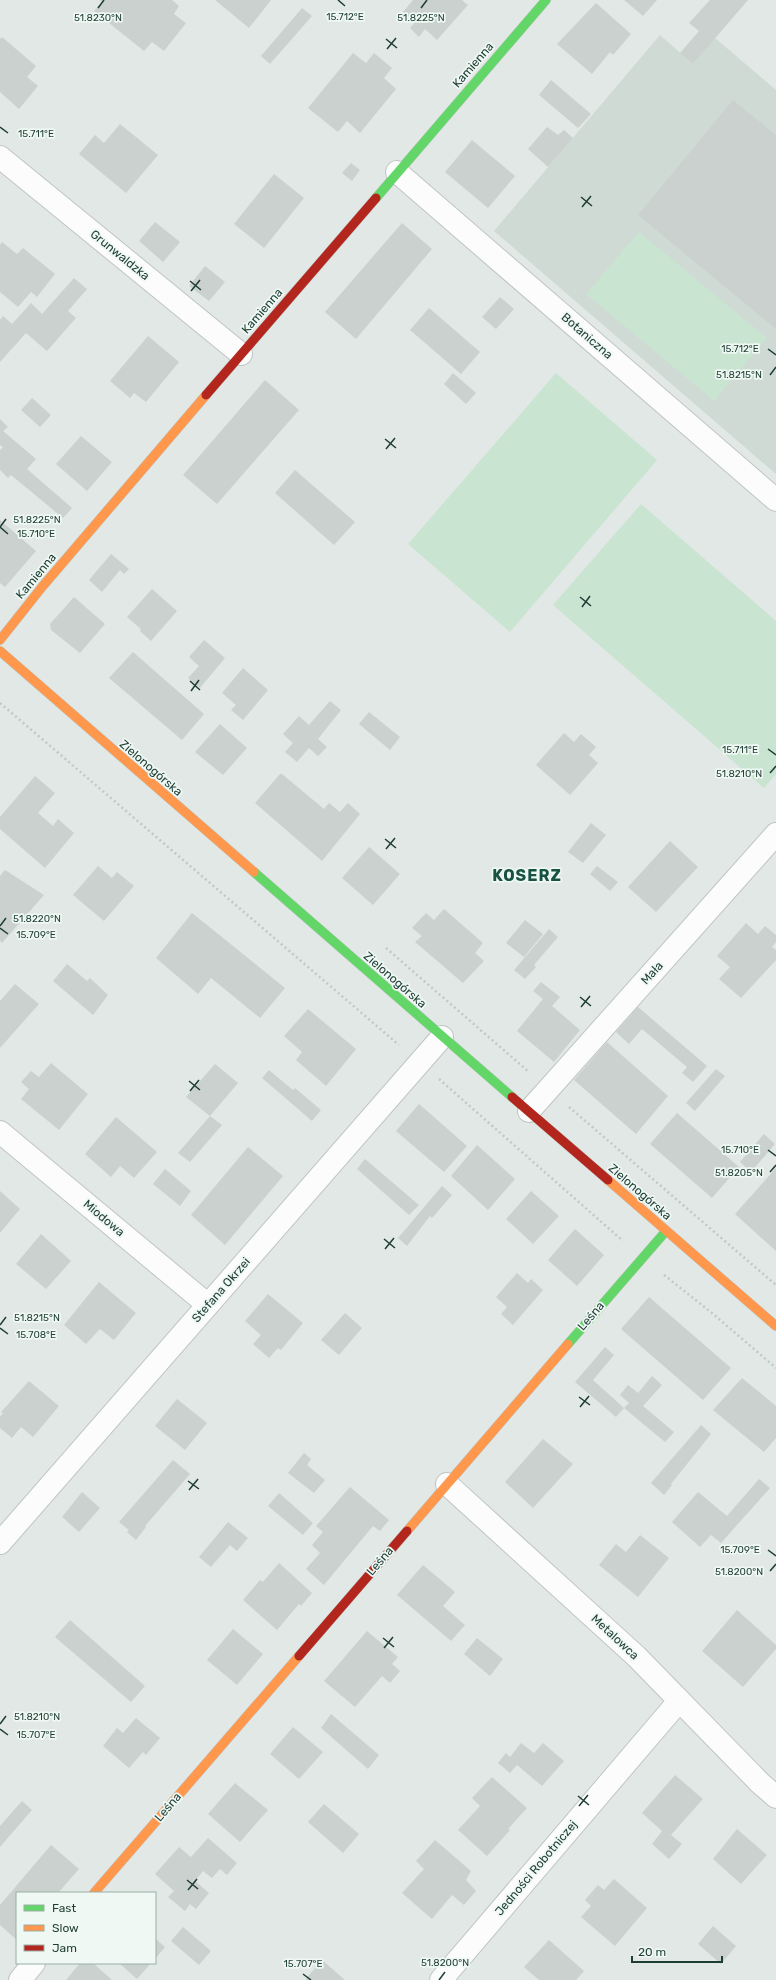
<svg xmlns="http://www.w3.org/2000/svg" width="776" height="1980" font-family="Rubik,sans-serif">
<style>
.built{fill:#cfdad5}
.green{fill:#c9e4d1}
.building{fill:#cad1ce}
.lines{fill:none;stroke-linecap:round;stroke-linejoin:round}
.street-casing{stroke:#bfc5c2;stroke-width:24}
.fast-casing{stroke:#bdc6c3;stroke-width:10}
.slow-casing{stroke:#bdc6c3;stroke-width:10}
.jam-casing{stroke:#bdc6c3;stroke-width:10}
.path{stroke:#bfc9c6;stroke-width:2.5;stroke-dasharray:2 3;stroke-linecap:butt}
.street{stroke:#fbfcfb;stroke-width:22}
.fast{stroke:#63d668;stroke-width:9}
.slow{stroke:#ff974d;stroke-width:9}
.jam{stroke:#b3261e;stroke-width:9}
.ticks{fill:none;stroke:#1e3d35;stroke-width:1.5}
.labels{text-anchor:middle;stroke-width:3.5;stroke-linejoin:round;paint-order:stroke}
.street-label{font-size:12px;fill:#1e3d35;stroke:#eff8f3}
.district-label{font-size:16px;font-weight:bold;letter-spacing:1px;fill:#175243;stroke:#eff8f3}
.ticks-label{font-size:10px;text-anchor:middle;fill:#1e3d35;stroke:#eff8f3;stroke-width:3.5;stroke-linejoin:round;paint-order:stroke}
</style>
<rect width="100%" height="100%" fill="#e2e8e5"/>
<path class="built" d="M660,35L693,64L715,38L776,90V474L494,231Z"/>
<path class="green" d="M639,232L767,338L714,401L586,294Z
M556,373L657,460L510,632L408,544Z
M641,504L776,621V774L764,788L553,605Z"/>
<path class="building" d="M99,0H172L179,6L174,14L186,23L164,51L152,42L144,51L94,11L102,2Z
M215,0H271L249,28Z
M413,0H462L468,5L437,40L425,29L419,37L410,28L415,22L403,12Z
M624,0H657L643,16Z
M710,0H748L693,64L680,53L699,31L689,23Z
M596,3L631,34L613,55L610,52L592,74L557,44Z
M302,8L312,16L270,64L261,56Z
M2,37L36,66L27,77L38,86L19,109L0,92V39Z
M353,53L366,63L374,53L392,68L384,78L396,89L360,133L347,121L338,132L308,108Z
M551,80L591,114L578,128L539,95Z
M733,100L776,135V329L638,215Z
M120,124L158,155L126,193L79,154L95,135L104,143Z
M547,127L558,135L564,130L573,138L548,167L528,149Z
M472,140L515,176L488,208L445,172Z
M351,163L360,170L352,181L342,173Z
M274,174L304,198L264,248L234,224Z
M155,222L180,242L163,262L139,241Z
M402,223L432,249L356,339L325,312Z
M2,242L17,254L23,248L55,274L37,297L31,292L18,307L0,292V245Z
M205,266L225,282L209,301L189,286Z
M74,278L87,289L68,311L76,318L47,351L26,333L0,362V320L3,316L12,324L31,303L42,314Z
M500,297L514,309L496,329L482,317Z
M429,308L480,352L461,374L410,330Z
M148,336L179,362L146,402L134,393L130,398L110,381Z
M453,373L476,393L466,404L444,384Z
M265,380L299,410L217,504L183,475Z
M32,398L51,415L40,427L21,410Z
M0,419L8,427L3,431L36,459L27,469L72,508L63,518L11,475L8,478L0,470V450L3,447L0,445Z
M81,436L112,462L87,491L56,464Z
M295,470L355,522L334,545L275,493Z
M0,520L36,551L5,587L0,583Z
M111,554L129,569L124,574L120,570L102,592L89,580Z
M152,589L177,611L151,641L140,631L141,629L127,617Z
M74,597L105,624L80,653L51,630L50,624Z
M204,640L225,658L200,688L188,678L199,666L189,657Z
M133,652L204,714L182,740L109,678Z
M243,668L268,690L243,720L231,710L236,705L222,693Z
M330,701L341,710L318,739L327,747L318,756L309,748L297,762L285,752L293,743L283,734L299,716L309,725Z
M369,712L400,737L390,750L359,724Z
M220,724L247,748L223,775L195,752Z
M564,733L574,742L581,734L596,747L589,755L598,763L570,795L536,765Z
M280,774H282L324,809L329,803L340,812L348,803L360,814L322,861L255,803Z
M35,776L55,793L38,813L53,826L58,819L74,833L45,868L0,829V817Z
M591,823L606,835L583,863L568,852Z
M670,841L698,867L656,912L628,887Z
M369,847L400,874L373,905L342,878Z
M98,866L112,878L117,872L134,886L104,921L73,895Z
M597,866L618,882L610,891L590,874Z
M5,870L44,895L2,943L0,941V876Z
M444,909L483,943L475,953L484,961L463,983L415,942L422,936L412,928L426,913L434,920Z
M192,913L285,988L260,1018L211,978L198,994L156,958Z
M525,920L543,934L524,957L506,943Z
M746,923L758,934L765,926L776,935V942L772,947L776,950V960L741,998L719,979L730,967L717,956Z
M549,929L558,937L534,965L536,967L525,979L514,970Z
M67,964L87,981L90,978L108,995L93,1015L53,981Z
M541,982L560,997L552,1006L580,1030L554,1062L517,1031L543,999L533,991Z
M15,984L39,1004L0,1048V1001Z
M638,1007L707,1066L693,1082L682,1073L687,1067L642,1029L629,1044L616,1032Z
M308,1009L356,1049L326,1086L296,1060L302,1052L284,1036Z
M607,1042L668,1096L636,1134L574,1080Z
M51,1063L88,1094L59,1130L21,1099L29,1089L21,1082L31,1071L39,1077Z
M215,1064L238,1083L210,1116L186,1097Z
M716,1069L725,1076L695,1111L686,1103Z
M269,1070L293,1090L295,1088L321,1110L312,1121L262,1078Z
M419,1104L467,1146L444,1172L396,1131Z
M677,1113L739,1167L712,1198L650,1144Z
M210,1116L222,1125L190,1162L178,1153Z
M116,1117L157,1152L134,1178L120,1166L111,1177L85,1154Z
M764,1134L775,1144L751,1172L740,1162Z
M477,1145L515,1179L488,1210L451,1176Z
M248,1147L283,1176L225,1245L191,1215Z
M365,1159L419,1205L409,1215L357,1169Z
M776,1168V1251L735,1214Z
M165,1169L191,1191L180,1206L153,1184Z
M442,1186L452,1195L432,1218L430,1216L407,1246L398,1238Z
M0,1191L20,1209L0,1233Z
M531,1191L559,1216L533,1244L506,1219Z
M575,1229L604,1255L577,1286L548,1260Z
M41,1234L71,1261L46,1289L16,1264Z
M517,1273L528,1283L531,1279L543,1290L513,1325L501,1314L507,1307L496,1297Z
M99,1282L136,1313L114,1340L100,1329L86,1344L64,1325Z
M268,1294L303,1323L281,1350L278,1348L269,1358L253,1344L261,1335L245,1321Z
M649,1297L731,1368L703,1400L621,1329Z
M345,1313L362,1328L339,1355L321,1340Z
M605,1347L614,1355L593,1380L624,1408L629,1403L620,1395L628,1385L638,1393L652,1376L662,1385L643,1406L674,1432L665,1442L624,1408L616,1417L575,1382Z
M742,1378L776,1406V1438L764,1452L713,1410Z
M29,1381L59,1406L33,1437L21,1427L12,1438L0,1428V1417L3,1413L1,1412Z
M177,1399L207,1423L185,1450L155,1426Z
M701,1425L711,1434L671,1484L672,1485L664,1495L651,1483Z
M543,1439L573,1464L533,1508L505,1482Z
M304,1453L311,1459L307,1465L325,1480L314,1493L288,1473Z
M173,1460L190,1474L145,1526L146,1527L136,1540L127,1532L129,1530L119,1522Z
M759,1479L770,1488L721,1543L711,1535L700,1547L672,1522L698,1492L727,1516Z
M350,1487L389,1520L380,1531L373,1526L324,1585L306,1569L320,1553L312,1545L323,1532L316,1526Z
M82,1492L100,1508L79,1532L62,1517Z
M279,1493L313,1523L303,1535L268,1506Z
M228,1522L248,1538L237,1551L230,1545L211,1567L199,1557Z
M640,1535L669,1558L638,1597L599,1565L616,1544L626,1552Z
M279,1563L312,1593L301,1606L299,1604L277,1630L243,1600L260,1580L263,1582Z
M423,1565L455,1592L443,1606L465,1625L451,1641L397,1595Z
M737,1610L776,1645V1649L743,1687L702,1651Z
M70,1620L145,1686L131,1702L55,1637Z
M233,1629L263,1654L237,1685L207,1660Z
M367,1631L398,1657L392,1664L400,1671L390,1683L382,1676L355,1707L324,1681Z
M477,1638L503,1659L490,1676L464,1654Z
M331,1714L379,1755L368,1769L321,1728Z
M136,1718L160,1738L146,1755L143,1752L129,1768L103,1746L117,1728L123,1733Z
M293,1727L323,1752L299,1779L270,1754Z
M521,1743L534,1753L543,1743L564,1761L542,1786L517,1765L510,1773L498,1763L506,1753L510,1757Z
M675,1775L703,1799L671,1835L682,1844L669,1859L652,1844L662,1831L642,1813Z
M492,1777L527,1808L508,1829L510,1830L487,1856L458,1830L480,1806L472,1798Z
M235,1783L268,1810L240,1842L208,1814Z
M22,1801L32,1810L0,1847V1826Z
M324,1804L359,1834L343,1853L308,1822Z
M737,1829L767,1855L741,1884L713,1859Z
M208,1838L237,1863L227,1875L220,1869L212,1878L203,1871L195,1881L209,1893L196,1909L190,1904L185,1911L168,1897L174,1891L155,1874L179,1847L191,1857Z
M435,1840L471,1871L466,1880L476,1891L464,1905L452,1895L432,1919L402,1893L424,1869L416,1861Z
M51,1845L79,1869L58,1893H17V1940L0,1925V1905Z
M614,1879L647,1908L615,1946L581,1917L591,1906L585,1900L598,1885L604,1890Z
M713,1926L736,1946L721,1964L698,1944Z
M183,1927L211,1951L199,1965L171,1941Z
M155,1938L165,1947L155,1959Z
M549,1940L584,1971L576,1980H539L524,1967Z
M322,1960L345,1980H305Z
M80,1963H93L112,1980H66Z
M119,1963H151L137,1979Z"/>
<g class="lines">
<defs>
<path id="street" d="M0,157L241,354
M397,172L776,500
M529,1111L776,834
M0,1132L208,1305
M447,1484L636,1656L760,1783L776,1797
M0,1543L442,1037
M20,1980L34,1963
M441,1980L679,1701"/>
<path id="fast" d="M376,198L546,0
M254,872L512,1097
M568,1344L666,1231"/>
<path id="slow" d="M0,640L42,587L206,395
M0,651L254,872
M608,1180L776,1326
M407,1531L568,1344
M94,1893L299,1656"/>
<path id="jam" d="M206,395L376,198
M512,1097L608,1180
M299,1656L407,1531"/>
</defs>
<use href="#street" class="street-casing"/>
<use href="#fast" class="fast-casing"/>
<use href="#slow" class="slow-casing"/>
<use href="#jam" class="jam-casing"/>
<path class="path" d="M0,703L399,1045
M386,948L529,1072
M439,1079L623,1241
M569,1107L776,1285
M664,1275L712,1313L776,1368"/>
<use href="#street" class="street"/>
<use href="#fast" class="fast"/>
<use href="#slow" class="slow"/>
<use href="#jam" class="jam"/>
</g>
<path class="ticks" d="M338,0L345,6M98,8L104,0M421,8L427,0M386,39L397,48M387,49L396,38M0,127L8,133M581,197L592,206M582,207L591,196M190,281L201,290M191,291L200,280M768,349L776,355M770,375L776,367M385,439L396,448M386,449L395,438M0,527L8,534M0,527L6,519M580,597L591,606M582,607L590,596M190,681L200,690M191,691L199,680M768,749L776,755M770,773L776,766M385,839L396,848M386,849L395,838M0,926L6,918M0,928L8,934M580,997L591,1006M581,1007L590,996M189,1081L200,1090M190,1091L199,1080M768,1150L776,1156M770,1172L776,1165M384,1239L395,1248M385,1249L394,1238M0,1325L6,1317M0,1328L8,1334M579,1397L590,1405M580,1407L589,1396M188,1481L199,1489M189,1490L198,1479M768,1550L776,1556M770,1571L776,1564M383,1638L394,1647M384,1648L393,1637M0,1724L6,1716M0,1729L8,1735M578,1796L589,1805M579,1806L588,1795M187,1880L198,1889M188,1890L197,1879M303,1974L311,1980M439,1980L445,1972"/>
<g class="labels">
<g class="street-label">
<text transform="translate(473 65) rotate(-49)" y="4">Kamienna</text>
<text transform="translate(120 255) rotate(39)" y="4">Grunwaldzka</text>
<text transform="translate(262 311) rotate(-49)" y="4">Kamienna</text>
<text transform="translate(587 336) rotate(41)" y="4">Botaniczna</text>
<text transform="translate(36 576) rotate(-50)" y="4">Kamienna</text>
<text transform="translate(151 768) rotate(41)" y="4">Zielonogórska</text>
<text transform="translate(652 973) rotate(-48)" y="4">Mała</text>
<text transform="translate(395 980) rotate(41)" y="4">Zielonogórska</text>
<text transform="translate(640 1192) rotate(41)" y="4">Zielonogórska</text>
<text transform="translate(104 1218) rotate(40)" y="4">Miodowa</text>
<text transform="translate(221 1290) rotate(-49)" y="4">Stefana Okrzei</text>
<text transform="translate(591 1316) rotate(-49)" y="4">Leśna</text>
<text transform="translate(380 1561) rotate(-49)" y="4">Leśna</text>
<text transform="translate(615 1637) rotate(43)" y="4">Metalowca</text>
<text transform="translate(168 1807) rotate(-49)" y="4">Leśna</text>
<text transform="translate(536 1868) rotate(-50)" y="4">Jedności Robotniczej</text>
</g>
<g class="district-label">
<text x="527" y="881">KOSERZ</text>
</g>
</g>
<g class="ticks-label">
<text x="345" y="20">15.712°E</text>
<text x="98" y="21">51.8230°N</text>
<text x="421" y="21">51.8225°N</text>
<text x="36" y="137">15.711°E</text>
<text x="740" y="352">15.712°E</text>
<text x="739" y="378">51.8215°N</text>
<text x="37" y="523">51.8225°N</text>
<text x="36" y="537">15.710°E</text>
<text x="740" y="753">15.711°E</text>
<text x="739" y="777">51.8210°N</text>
<text x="37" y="922">51.8220°N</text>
<text x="36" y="938">15.709°E</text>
<text x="740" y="1153">15.710°E</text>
<text x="739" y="1176">51.8205°N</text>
<text x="37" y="1321">51.8215°N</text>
<text x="36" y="1338">15.708°E</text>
<text x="740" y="1553">15.709°E</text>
<text x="739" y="1575">51.8200°N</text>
<text x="37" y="1720">51.8210°N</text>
<text x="36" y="1738">15.707°E</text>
<text x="445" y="1966">51.8200°N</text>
<text x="303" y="1967">15.707°E</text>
</g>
<rect x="16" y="1892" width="140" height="72" fill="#eff8f3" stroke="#9bada7"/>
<rect x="24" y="1905" width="20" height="6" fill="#63d668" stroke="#9bada7"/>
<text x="52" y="1912" font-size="12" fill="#1e3d35">Fast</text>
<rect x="24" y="1925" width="20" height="6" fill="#ff974d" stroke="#9bada7"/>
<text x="52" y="1932" font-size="12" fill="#1e3d35">Slow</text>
<rect x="24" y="1945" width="20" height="6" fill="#b3261e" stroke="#9bada7"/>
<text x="52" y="1952" font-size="12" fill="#1e3d35">Jam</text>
<path d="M632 1956v6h90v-6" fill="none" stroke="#1e3d35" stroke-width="2"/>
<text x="638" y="1956" font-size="12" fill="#1e3d35" stroke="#eff8f3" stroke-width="3" paint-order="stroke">20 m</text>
</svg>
